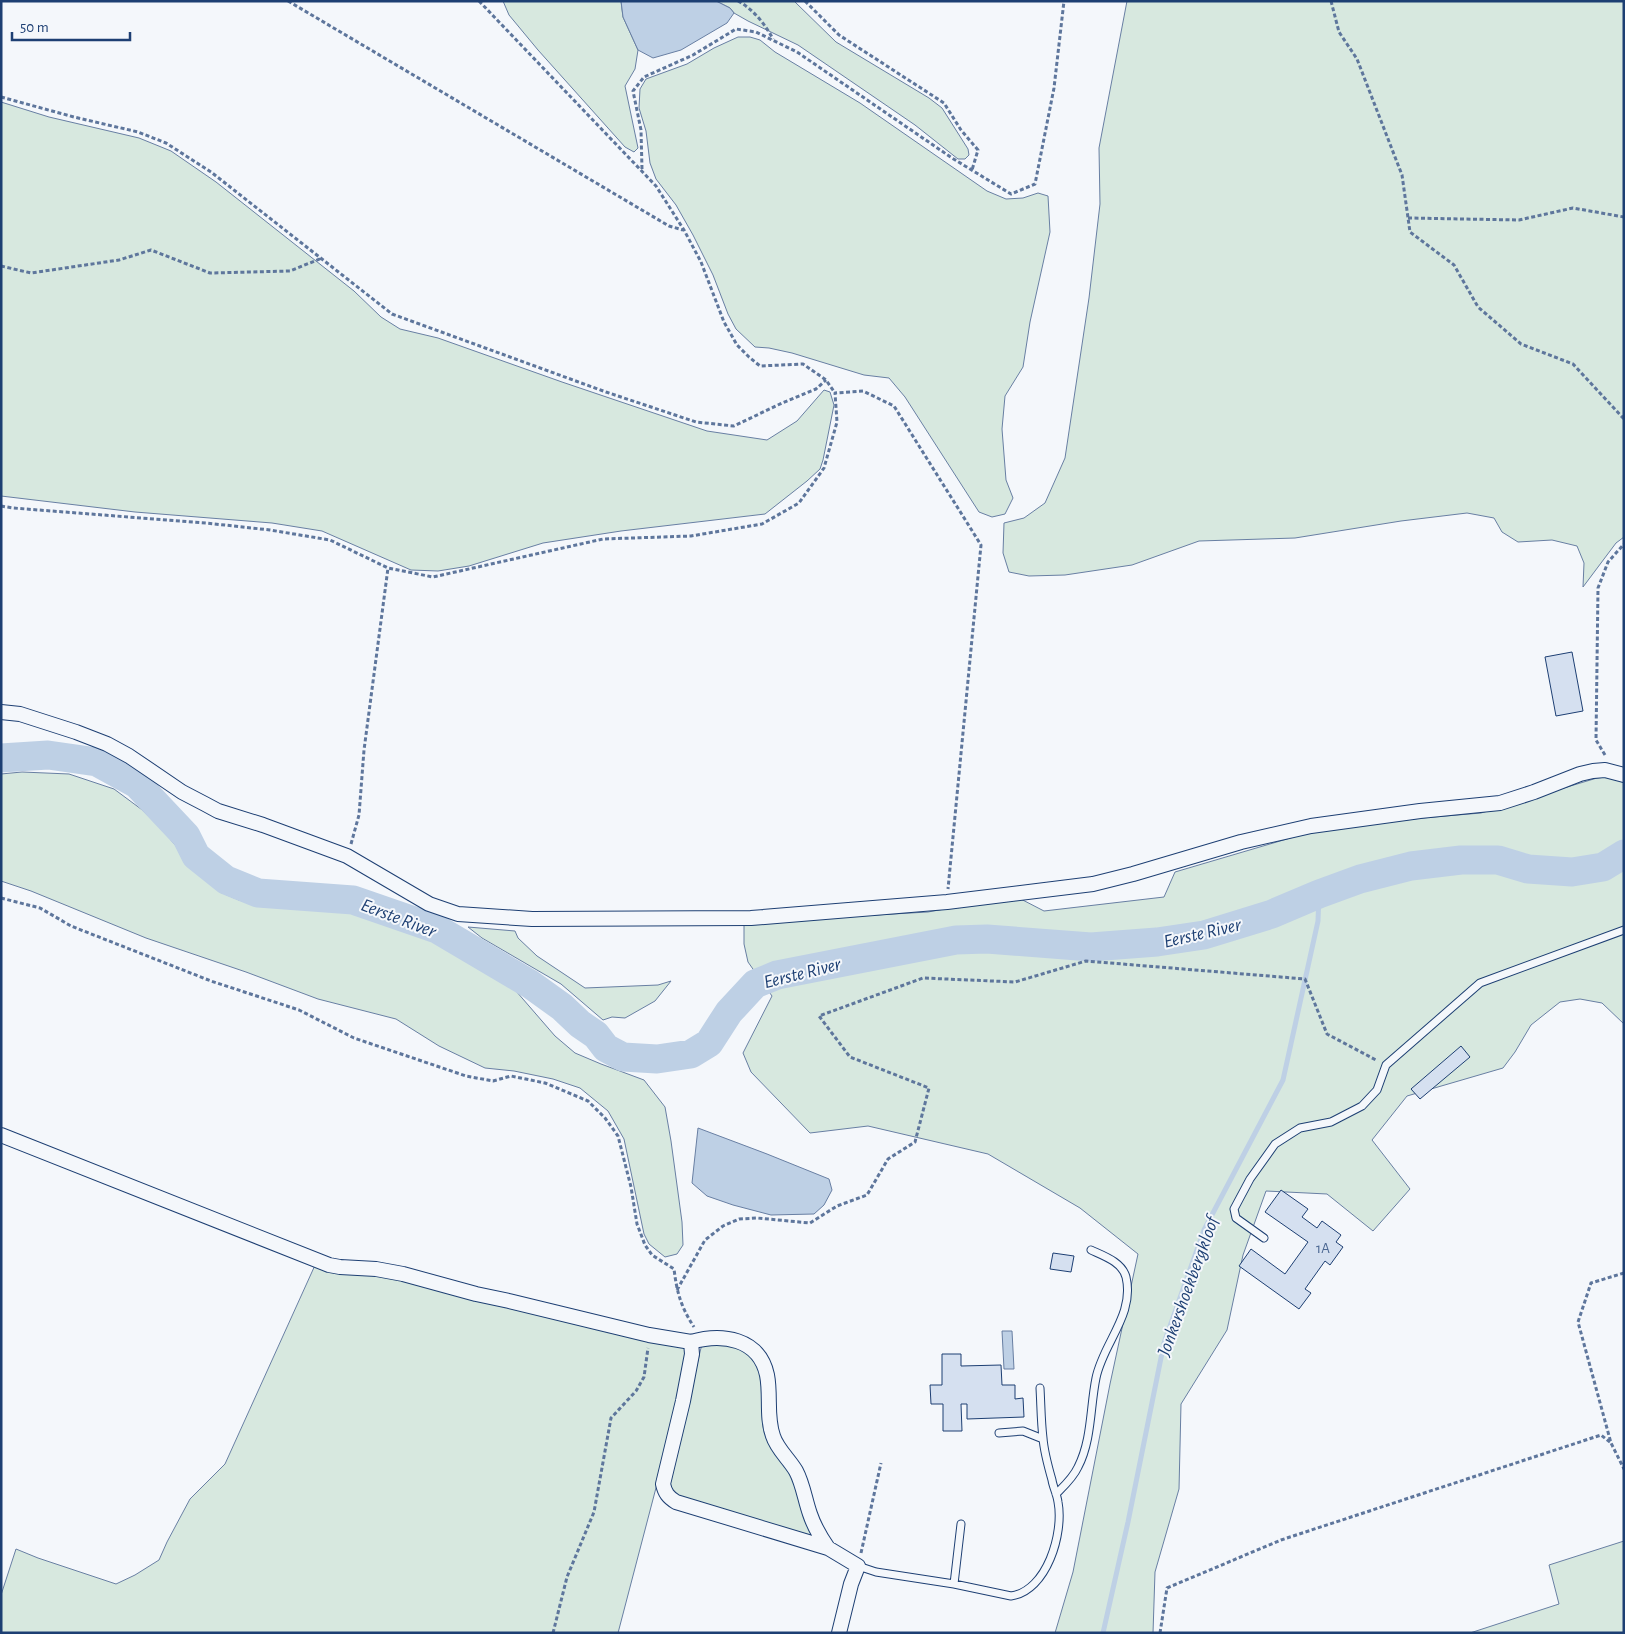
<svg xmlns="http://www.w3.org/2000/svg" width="1625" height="1634" font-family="'Alegreya Sans',sans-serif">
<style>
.green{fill:#d7e8df;stroke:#687fa3}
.water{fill:#bed0e5;stroke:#687fa3}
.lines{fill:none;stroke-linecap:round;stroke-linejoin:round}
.stream{stroke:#bed0e5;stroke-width:5}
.river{stroke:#bed0e5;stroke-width:29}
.building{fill:#d5e0f0;stroke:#1d3f73}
.service-casing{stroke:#1d3f73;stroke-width:9}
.minor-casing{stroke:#1d3f73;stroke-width:16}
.path{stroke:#5e769c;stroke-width:3;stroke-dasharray:4 2.5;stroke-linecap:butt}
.service{stroke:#f4f7fb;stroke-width:7}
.minor{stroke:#f4f7fb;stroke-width:14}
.labels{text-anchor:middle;stroke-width:4;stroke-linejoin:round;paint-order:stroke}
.number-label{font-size:15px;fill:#4b6792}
.water-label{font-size:19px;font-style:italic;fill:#1d3f73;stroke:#f4f7fb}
</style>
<rect width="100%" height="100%" fill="#f4f7fb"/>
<path class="green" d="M503,1H621L623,17L638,50L635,69L625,86L638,148L634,152L625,147L538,50L509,15Z
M716,1H794L836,42L929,98L942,108L968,149L969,155L965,159H958L915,125L798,45L748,21L734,13L730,8Z
M1127,1H1624V537L1616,543L1583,587L1584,563L1577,546L1552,540L1518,542L1502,532L1494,518L1467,513L1401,521L1295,538L1199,541L1132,565L1065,575L1029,576L1009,572L1003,553L1004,523L1024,518L1045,503L1065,458L1089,298L1100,204L1099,148Z
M738,37H750L760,40L775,52L860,103L987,191L1006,199L1023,198L1038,193L1048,196L1050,232L1030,322L1023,367L1005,396L1002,429L1006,480L1013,498L1005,514L992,517L979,512L905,397L889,378L864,375L792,353L769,348L755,347L736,329L728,314L713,275L693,235L676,205L656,179L650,163L646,131L639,108L640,89L646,79L687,64L714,48Z
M1,102L49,117L139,138L171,151L216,182L354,291L381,317L400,329L438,338L562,382L707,431L767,440L797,421L824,390L830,392L834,405L823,460L820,469L807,481L765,514L621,531L543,543L469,566L438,571L411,570L322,531L272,523L135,512L1,496Z
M22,772L69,774L114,789L141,809L160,827L197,871L220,892L239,900L252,904L277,907L332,909L370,917L415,933L472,960L516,991L555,1036L575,1053L601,1064L644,1080L665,1107L671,1141L682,1222L683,1245L677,1254L665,1257L649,1244L644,1234L624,1139L608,1111L580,1088L553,1079L514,1071L485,1068L439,1046L396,1019L318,999L246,972L146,938L31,891L1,881V774Z
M1614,776L1624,783V1024L1602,1003L1580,999L1560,1002L1531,1025L1515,1052L1503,1068L1407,1096L1372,1140L1410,1189L1373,1231L1327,1194L1266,1191L1243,1255L1227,1330L1181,1404L1179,1489L1155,1572L1153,1633H1055L1073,1572L1110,1384L1138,1254L1080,1208L988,1154L868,1126L810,1133L751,1072L743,1053L772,996L748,962L744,944V925L822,918L928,912L1015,896L1044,911L1164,897L1175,872L1314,831L1422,818L1481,813L1597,778Z
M468,927L515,931L518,938L537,956L585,988L658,985L671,981L655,1001L625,1018L612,1017L603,1020L561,984L482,938Z
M316,1263L382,1274L686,1346L685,1377L618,1633H1V1595L16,1549L38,1558L116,1584L135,1575L159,1560L167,1542L190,1499L225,1464Z
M720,1341L748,1351L759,1367L765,1394L815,1538L673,1496L668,1480L702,1344Z
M1624,1541V1633H1470L1559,1604L1549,1565Z"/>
<path class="water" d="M621,1H716L730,8L734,13L727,23L681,50L653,58L638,50L623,17Z
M698,1128L767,1154L829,1179L832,1190L824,1205L814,1214L771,1215L733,1205L707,1196L692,1183Z
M1002,1331H1012L1014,1369H1004Z"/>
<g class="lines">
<path class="stream" d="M1103,1633L1128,1522L1164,1343L1204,1230L1283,1080L1318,921L1319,894"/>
<path class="river" d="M1,758L48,755L97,762L137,784L186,836L196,856L226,880L258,893L353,900L437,929L530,984L562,1007L580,1024L596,1035L606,1048L623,1057L657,1059L691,1054L709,1043L729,1012L755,984L777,975L956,940L987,939L1091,947L1157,942L1204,935L1272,914L1319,894L1360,879L1411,866L1461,860H1498L1528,869L1572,872L1603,867L1624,854"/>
</g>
<path class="building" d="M1572,652L1583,711L1556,716L1545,657Z
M1461,1046L1470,1057L1420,1099L1411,1089Z
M1281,1190L1308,1209L1302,1217L1317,1228L1322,1221L1341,1235L1336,1242L1343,1247L1330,1265L1325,1261L1305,1289L1311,1293L1299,1309L1239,1266L1251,1249L1285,1274L1308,1242L1265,1212Z
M1053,1253L1074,1256L1071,1272L1050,1269Z
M942,1354H961V1366L1001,1365L1002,1385H1015V1399L1023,1398L1024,1417L967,1419V1404H961L962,1431H943V1404H931L930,1385H942Z"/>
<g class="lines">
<defs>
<path id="service" d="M1264,1238L1236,1218L1234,1209L1250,1179L1275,1144L1300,1128L1331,1122L1362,1106L1377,1090L1386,1065L1480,983L1624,930
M999,1433L1023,1431L1043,1439
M1056,1494C1064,1486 1073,1478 1078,1467C1092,1440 1090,1407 1096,1378C1103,1343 1135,1315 1126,1277C1122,1262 1104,1256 1091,1250
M858,1566L876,1572L954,1584L1011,1596C1047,1591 1064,1533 1058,1502C1057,1494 1053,1487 1052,1480C1048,1466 1044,1452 1043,1438C1041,1422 1041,1405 1040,1388
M954,1584L961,1524"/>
<path id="minor" d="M1,712L20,714L76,732L107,744L129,756L182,792L205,804L218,811L263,825L347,856L429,904L458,914L532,919L751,918L947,902L1093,884L1133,874L1241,842L1311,826L1420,811L1500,803L1534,792L1580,774L1593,771L1605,770L1624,775
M1,1135L329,1265L340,1267L376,1269L403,1274L476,1294L509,1301L649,1335L691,1342L692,1354L683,1401L663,1484C665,1493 668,1497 676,1502L828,1548L858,1566L851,1584L839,1633
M691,1342C722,1333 759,1338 767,1375C771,1395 766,1417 773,1436C777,1449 789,1459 796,1471C803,1484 805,1500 810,1514C814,1526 821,1538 828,1548"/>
</defs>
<use href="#service" class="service-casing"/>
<use href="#minor" class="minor-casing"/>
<path class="path" d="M288,1L669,226L683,230
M479,1L656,186L684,230L701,262L724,322L737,345L749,357L760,366L803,364L826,380L835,393
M738,1C753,9 765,24 773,39
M805,1L839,35L944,103L961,130L978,150L972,170
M1331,1L1339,32L1357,59L1402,175L1410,232L1454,265L1478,307L1521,344L1573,364L1624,419
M1,97L74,117L138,132L166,143L211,172L392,314L606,392L696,422L734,426L782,403L816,389L826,380
M642,169L641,130L633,91L644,77L693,55L736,29L756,32L797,52L952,158L1011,194L1035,184L1054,88L1064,1
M1408,218L1519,220L1573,208L1624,217
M1,266L31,273L119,260L151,250L210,273L290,271L322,258
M1,506L13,508L206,523L270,530L330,540L388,568L433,577L603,539L691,536L762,524L799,503L824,468L837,422L835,393L863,391L894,406L981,545L948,889
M1605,755L1596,740L1598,588L1608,562L1624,544
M351,844L359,815L364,750L388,568
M1,898L40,908L71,926L211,981L299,1010L354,1038L466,1076L493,1081L511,1076L545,1083L588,1101L605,1118L618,1136L631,1187L637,1224L645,1245L652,1255L674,1269C677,1293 681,1307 694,1327
M1624,1273L1591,1283L1578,1322L1611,1443L1624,1469
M677,1290L705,1240L723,1226L739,1219L757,1218L810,1223L837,1206L867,1195L888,1159L915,1142L929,1088L850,1057L819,1016L923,978L1015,982L1086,961L1305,979L1327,1034L1376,1060
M861,1553L881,1463
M553,1633L567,1577L594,1512L611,1418L636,1391L644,1377L648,1348
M1160,1633L1167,1588L1281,1540L1601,1435L1611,1443"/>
<use href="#service" class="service"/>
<use href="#minor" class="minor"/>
</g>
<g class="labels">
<g class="number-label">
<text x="1323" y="1253">1A</text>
</g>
<g class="water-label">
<text transform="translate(399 917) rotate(21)" y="7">Eerste River</text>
<text transform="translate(1202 932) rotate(-13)" y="7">Eerste River</text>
<text transform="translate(802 972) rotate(-14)" y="7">Eerste River</text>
<text transform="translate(1187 1286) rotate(-70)" y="7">Jonkershoekbergkloof</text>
</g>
</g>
<rect width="1625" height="1634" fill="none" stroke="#1d3f73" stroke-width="5"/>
<path d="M12 32v8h118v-8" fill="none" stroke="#1d3f73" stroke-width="2.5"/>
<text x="20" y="32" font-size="15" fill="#1d3f73" stroke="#f4f7fb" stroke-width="4" paint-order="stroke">50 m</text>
</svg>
